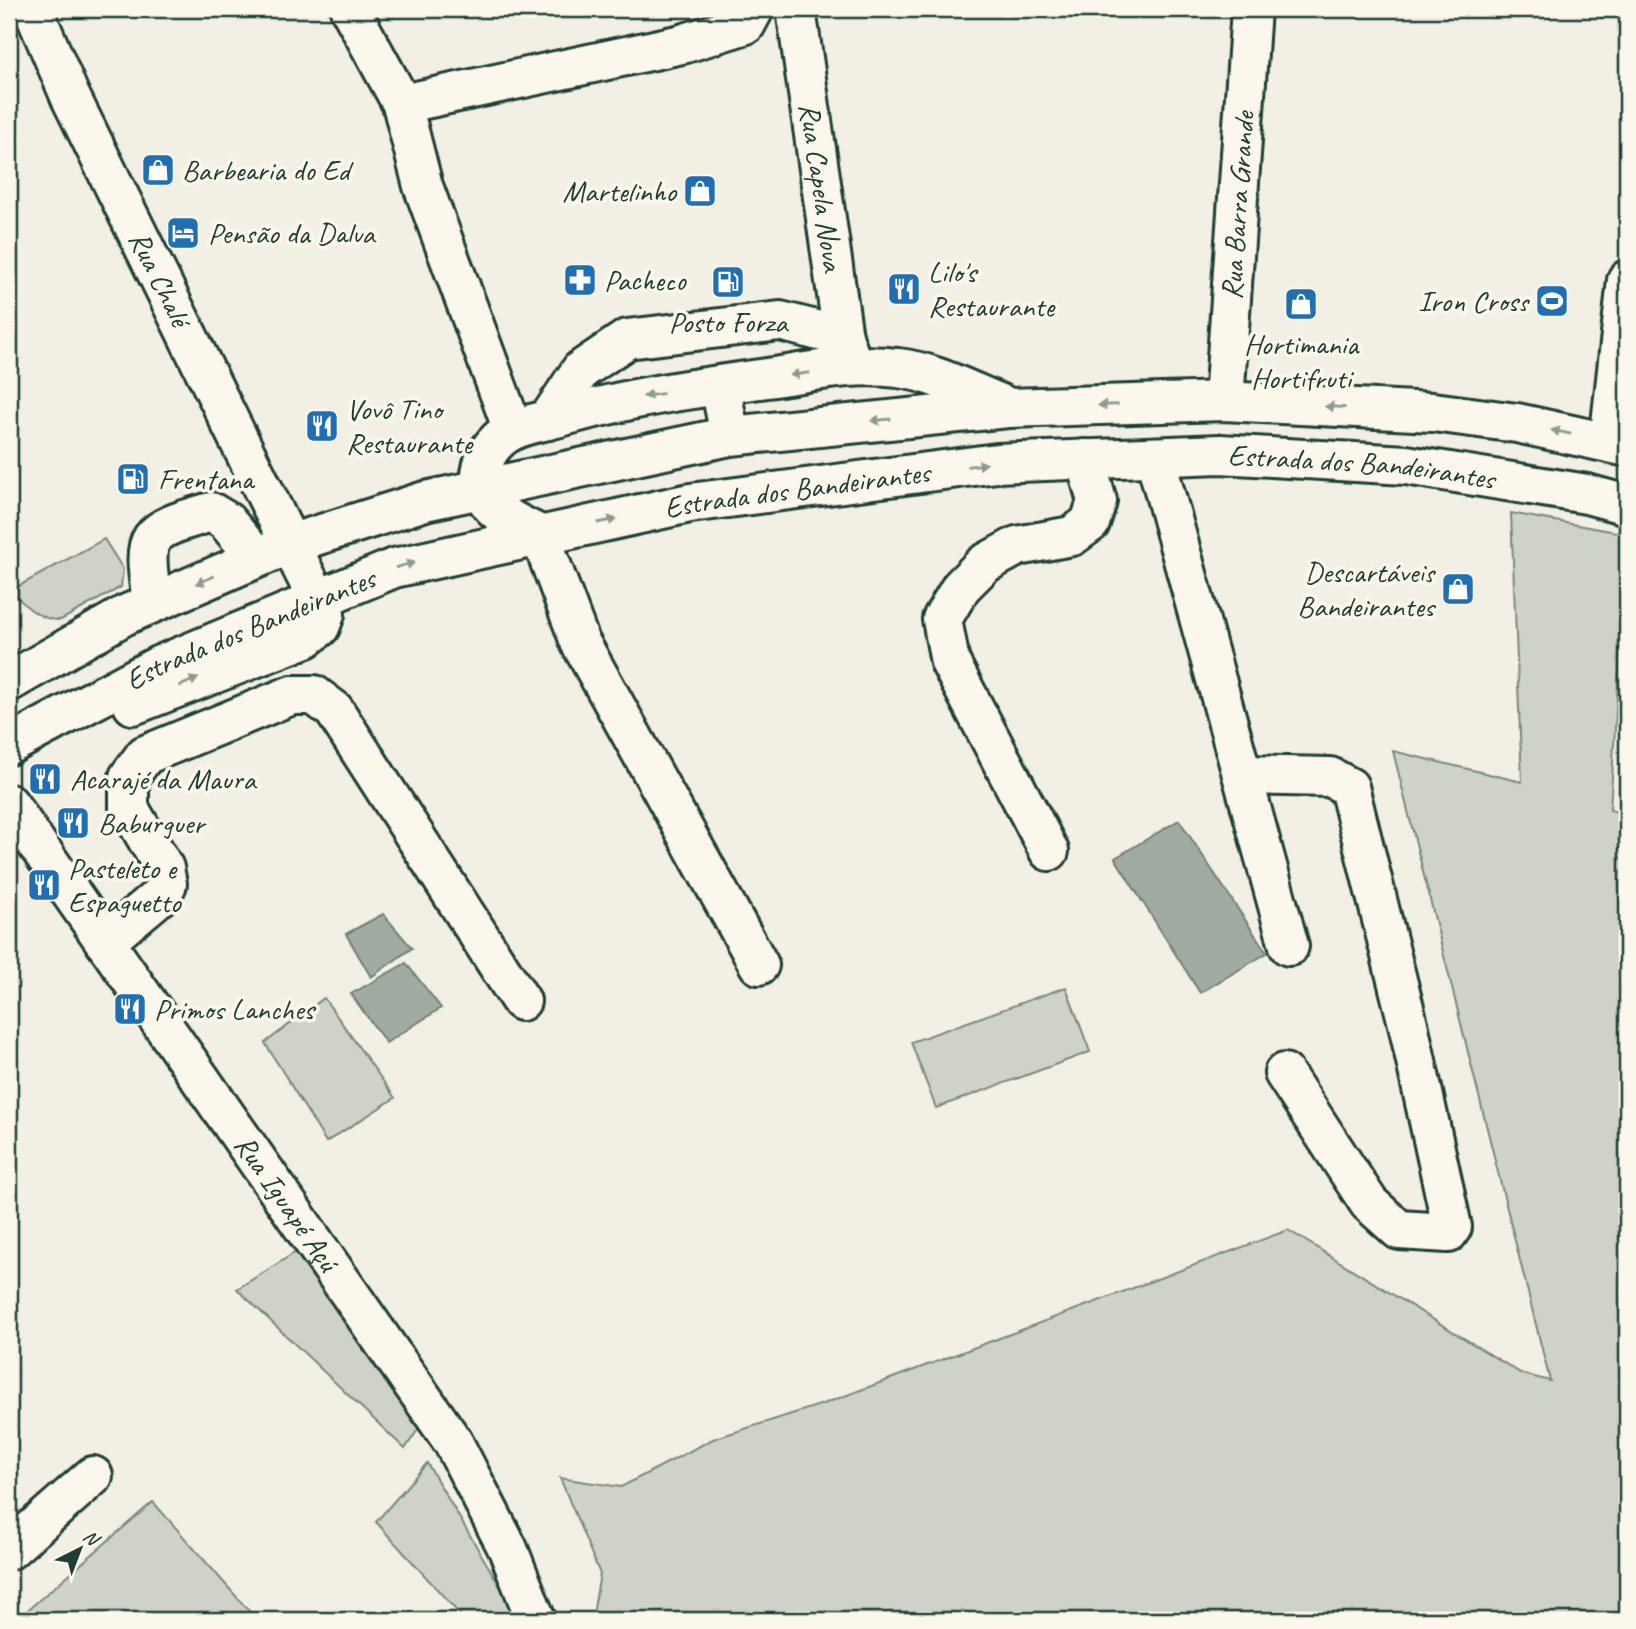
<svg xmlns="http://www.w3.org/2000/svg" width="1636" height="1629" font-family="Caveat,sans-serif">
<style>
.green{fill:#cfd2c8;stroke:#77887e;stroke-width:2}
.water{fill:#a2aba1;stroke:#6e7f75;stroke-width:2}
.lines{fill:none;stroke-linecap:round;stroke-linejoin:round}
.minor-casing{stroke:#1f3d34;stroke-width:44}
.major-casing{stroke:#1f3d34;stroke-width:44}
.minor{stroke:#fbf7ec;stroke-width:38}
.major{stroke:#fbf7ec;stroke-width:38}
.oneway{fill:#8d9a90}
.labels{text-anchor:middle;stroke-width:7;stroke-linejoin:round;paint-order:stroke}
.poi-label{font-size:30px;fill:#1f3d34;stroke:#fbf7ec;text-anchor:start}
.street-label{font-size:30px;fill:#1f3d34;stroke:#fbf7ec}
</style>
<rect width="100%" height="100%" fill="#f2f0e5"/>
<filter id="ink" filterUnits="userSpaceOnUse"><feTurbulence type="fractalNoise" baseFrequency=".0143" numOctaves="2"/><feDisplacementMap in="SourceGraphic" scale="14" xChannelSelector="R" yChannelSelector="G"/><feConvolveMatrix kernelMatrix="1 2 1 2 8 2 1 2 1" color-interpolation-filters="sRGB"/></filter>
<g filter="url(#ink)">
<path class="green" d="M1511,513L1627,534L1610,810L1627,814V1620H592L600,1574L560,1478L621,1487L713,1439L826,1403L1288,1230L1522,1374L1550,1381L1393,751L1522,782Z
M104,539L123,569L121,587L61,620C43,621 26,608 16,595L17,587Z
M1066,987L1090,1052L936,1108L911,1042Z
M324,998L395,1098L326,1142L265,1043Z
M304,1247L423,1422L405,1449L237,1289Z
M427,1463L520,1620H465L376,1522Z
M153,1502L257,1620H16Z"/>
<path class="water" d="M1179,820L1267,953L1200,993L1115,858Z
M383,914L412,948L371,977L346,934Z
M406,963L441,1008L386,1043L351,994Z"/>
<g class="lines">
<defs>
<g id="minor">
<path id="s1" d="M33,9L70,96L290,544"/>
<path d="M350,9L402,104"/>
<path id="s2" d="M796,9L843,337L853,366"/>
<path d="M720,385L730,436"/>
<path id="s3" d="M1224,401L1251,9"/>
<path d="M548,420L581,370L627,339L780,321L843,337"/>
<path d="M513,430L423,186L402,104L682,44L746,24L754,9"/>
<path d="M1609,442L1627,280"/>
<path d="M1155,457L1289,946"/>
<path d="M540,535L580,642L759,965"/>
<path d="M152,603C143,534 141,532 211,512L226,521L257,558"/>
<path d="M1244,775L1330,777L1349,787L1408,1024L1452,1227L1448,1233L1399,1230L1369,1203L1284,1073"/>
<path id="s4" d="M9,804L453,1442L508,1549L536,1620"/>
<path d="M1049,851L950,662L942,619L961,587L984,564L1017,546L1072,536L1090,523L1097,501L1085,459"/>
<path d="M105,942L162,894L167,884L164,868L129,808V777L145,755L292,695H314L334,710L521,1001"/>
<path d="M9,1550L93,1476"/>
</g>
<g id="major">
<path d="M540,535C525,527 507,520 495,509C468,484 483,444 513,430C528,423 547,421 564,416C630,397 698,388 767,378C810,372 854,362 898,368C934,372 970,392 1003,405"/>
<path d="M9,682L125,615L290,544L425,501L730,436L1008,408L1224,401L1433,412L1517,423L1627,447"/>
<path d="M133,705L306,638L320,627L325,614L290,544"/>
<path id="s5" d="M9,745L160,665L394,568L690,503L997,463L1220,454L1406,465L1587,494L1627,505"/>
</g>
</defs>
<use href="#minor" class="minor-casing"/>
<use href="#major" class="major-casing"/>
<use href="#minor" class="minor"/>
<use href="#major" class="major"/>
</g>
<defs><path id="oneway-solid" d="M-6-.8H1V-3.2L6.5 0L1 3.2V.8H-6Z" transform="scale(1.75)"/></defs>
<g class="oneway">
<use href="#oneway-solid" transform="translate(800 374) rotate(172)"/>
<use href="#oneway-solid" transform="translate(653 395) rotate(171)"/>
<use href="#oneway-solid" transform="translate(1108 405) rotate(178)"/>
<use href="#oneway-solid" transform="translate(1335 407) rotate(-177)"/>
<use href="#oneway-solid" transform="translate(881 420) rotate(174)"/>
<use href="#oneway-solid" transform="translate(1561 432) rotate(-168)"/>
<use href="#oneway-solid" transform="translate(977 465) rotate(-7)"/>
<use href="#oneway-solid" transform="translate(607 521) rotate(-12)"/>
<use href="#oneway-solid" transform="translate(405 565) rotate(-16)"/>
<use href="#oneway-solid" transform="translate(205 580) rotate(157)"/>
<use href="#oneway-solid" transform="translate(189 682) rotate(-23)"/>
</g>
</g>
<defs>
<symbol id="shop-square" viewBox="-11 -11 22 22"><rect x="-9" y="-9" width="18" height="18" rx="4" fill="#1f6fb2" stroke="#fbf7ec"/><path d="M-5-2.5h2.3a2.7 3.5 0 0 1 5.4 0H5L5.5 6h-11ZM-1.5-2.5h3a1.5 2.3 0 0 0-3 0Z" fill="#fff"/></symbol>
<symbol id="hotel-square" viewBox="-11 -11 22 22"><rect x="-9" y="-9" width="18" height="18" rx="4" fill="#1f6fb2" stroke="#fbf7ec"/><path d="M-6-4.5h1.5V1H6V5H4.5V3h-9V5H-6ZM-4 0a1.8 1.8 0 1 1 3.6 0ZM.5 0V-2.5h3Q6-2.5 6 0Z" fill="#fff"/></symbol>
<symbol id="pharmacy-square" viewBox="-11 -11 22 22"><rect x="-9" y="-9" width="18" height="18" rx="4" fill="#1f6fb2" stroke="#fbf7ec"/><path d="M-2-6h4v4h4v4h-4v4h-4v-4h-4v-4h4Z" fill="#fff"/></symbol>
<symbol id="fuel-square" viewBox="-11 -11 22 22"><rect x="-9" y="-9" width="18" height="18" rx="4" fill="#1f6fb2" stroke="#fbf7ec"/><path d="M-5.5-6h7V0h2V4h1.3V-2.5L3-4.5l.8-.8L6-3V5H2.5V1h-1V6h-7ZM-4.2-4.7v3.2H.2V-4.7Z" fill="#fff"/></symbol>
<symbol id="restaurant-square" viewBox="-11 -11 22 22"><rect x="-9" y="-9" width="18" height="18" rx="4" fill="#1f6fb2" stroke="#fbf7ec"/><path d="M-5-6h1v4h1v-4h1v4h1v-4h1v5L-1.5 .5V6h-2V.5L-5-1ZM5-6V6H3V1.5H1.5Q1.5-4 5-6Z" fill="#fff"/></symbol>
<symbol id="stadium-square" viewBox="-11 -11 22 22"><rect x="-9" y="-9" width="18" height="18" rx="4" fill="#1f6fb2" stroke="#fbf7ec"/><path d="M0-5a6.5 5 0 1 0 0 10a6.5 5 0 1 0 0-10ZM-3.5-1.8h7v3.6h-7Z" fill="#fff"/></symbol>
</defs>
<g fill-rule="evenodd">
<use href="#shop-square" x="139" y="151" width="38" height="38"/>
<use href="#shop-square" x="681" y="172" width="38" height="38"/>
<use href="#hotel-square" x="164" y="214" width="38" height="38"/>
<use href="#pharmacy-square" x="561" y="261" width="38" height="38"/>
<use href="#fuel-square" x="709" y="263" width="38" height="38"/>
<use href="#restaurant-square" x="885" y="270" width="38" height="38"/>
<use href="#stadium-square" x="1533" y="282" width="38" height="38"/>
<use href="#shop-square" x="1282" y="285" width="38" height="38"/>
<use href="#restaurant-square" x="303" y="407" width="38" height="38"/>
<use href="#fuel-square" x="114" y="460" width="38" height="38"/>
<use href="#shop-square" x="1439" y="570" width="38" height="38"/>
<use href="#restaurant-square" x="26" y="760" width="38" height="38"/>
<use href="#restaurant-square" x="54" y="804" width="38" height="38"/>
<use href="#restaurant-square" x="25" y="866" width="38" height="38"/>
<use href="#restaurant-square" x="111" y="990" width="38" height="38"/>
</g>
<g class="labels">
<g class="poi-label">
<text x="182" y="180">Barbearia do Ed</text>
<text x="676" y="201" text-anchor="end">Martelinho</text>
<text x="208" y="243">Pensão da Dalva</text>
<text x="928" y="282">Lilo's<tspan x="928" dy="34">Restaurante</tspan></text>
<text x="604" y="290">Pacheco</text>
<text x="1528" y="311" text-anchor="end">Iron Cross</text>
<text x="728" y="332" text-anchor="middle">Posto Forza</text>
<text x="1301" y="354" text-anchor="middle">Hortimania<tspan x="1301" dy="34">Hortifruti</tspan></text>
<text x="346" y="419">Vovô Tino<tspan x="346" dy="34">Restaurante</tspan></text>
<text x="158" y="489">Frentana</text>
<text x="1434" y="582" text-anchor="end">Descartáveis<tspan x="1434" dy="34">Bandeirantes</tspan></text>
<text x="70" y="789">Acarajé da Maura</text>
<text x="98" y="833">Baburguer</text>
<text x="68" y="878">Pasteleto e<tspan x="68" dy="34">Espaguetto</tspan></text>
<text x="154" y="1019">Primos Lanches</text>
</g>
<g class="street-label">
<text dy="10" stroke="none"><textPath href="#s2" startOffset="180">Rua Capela Nova</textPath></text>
<text dy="10" stroke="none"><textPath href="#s3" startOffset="196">Rua Barra Grande</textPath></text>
<text dy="10" stroke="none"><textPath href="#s1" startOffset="298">Rua Chalé</textPath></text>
<text dy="10" stroke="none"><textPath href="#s5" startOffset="1402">Estrada dos Bandeirantes</textPath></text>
<text dy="10" stroke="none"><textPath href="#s5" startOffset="835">Estrada dos Bandeirantes</textPath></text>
<text dy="10" stroke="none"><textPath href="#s5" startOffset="268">Estrada dos Bandeirantes</textPath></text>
<text dy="10" stroke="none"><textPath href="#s4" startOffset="486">Rua Iguapé Açú</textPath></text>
</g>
</g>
<rect width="1636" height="1629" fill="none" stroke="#fbf7ec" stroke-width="35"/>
<rect x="18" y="18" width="1601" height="1594" fill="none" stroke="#1f3d34" stroke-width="2.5" filter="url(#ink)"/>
<g transform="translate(80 1549) rotate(42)" stroke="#fbf7ec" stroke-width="5" paint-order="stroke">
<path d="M0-5L12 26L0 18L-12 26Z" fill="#1f3d34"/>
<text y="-10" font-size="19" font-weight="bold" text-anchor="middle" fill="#1f3d34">N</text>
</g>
</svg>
